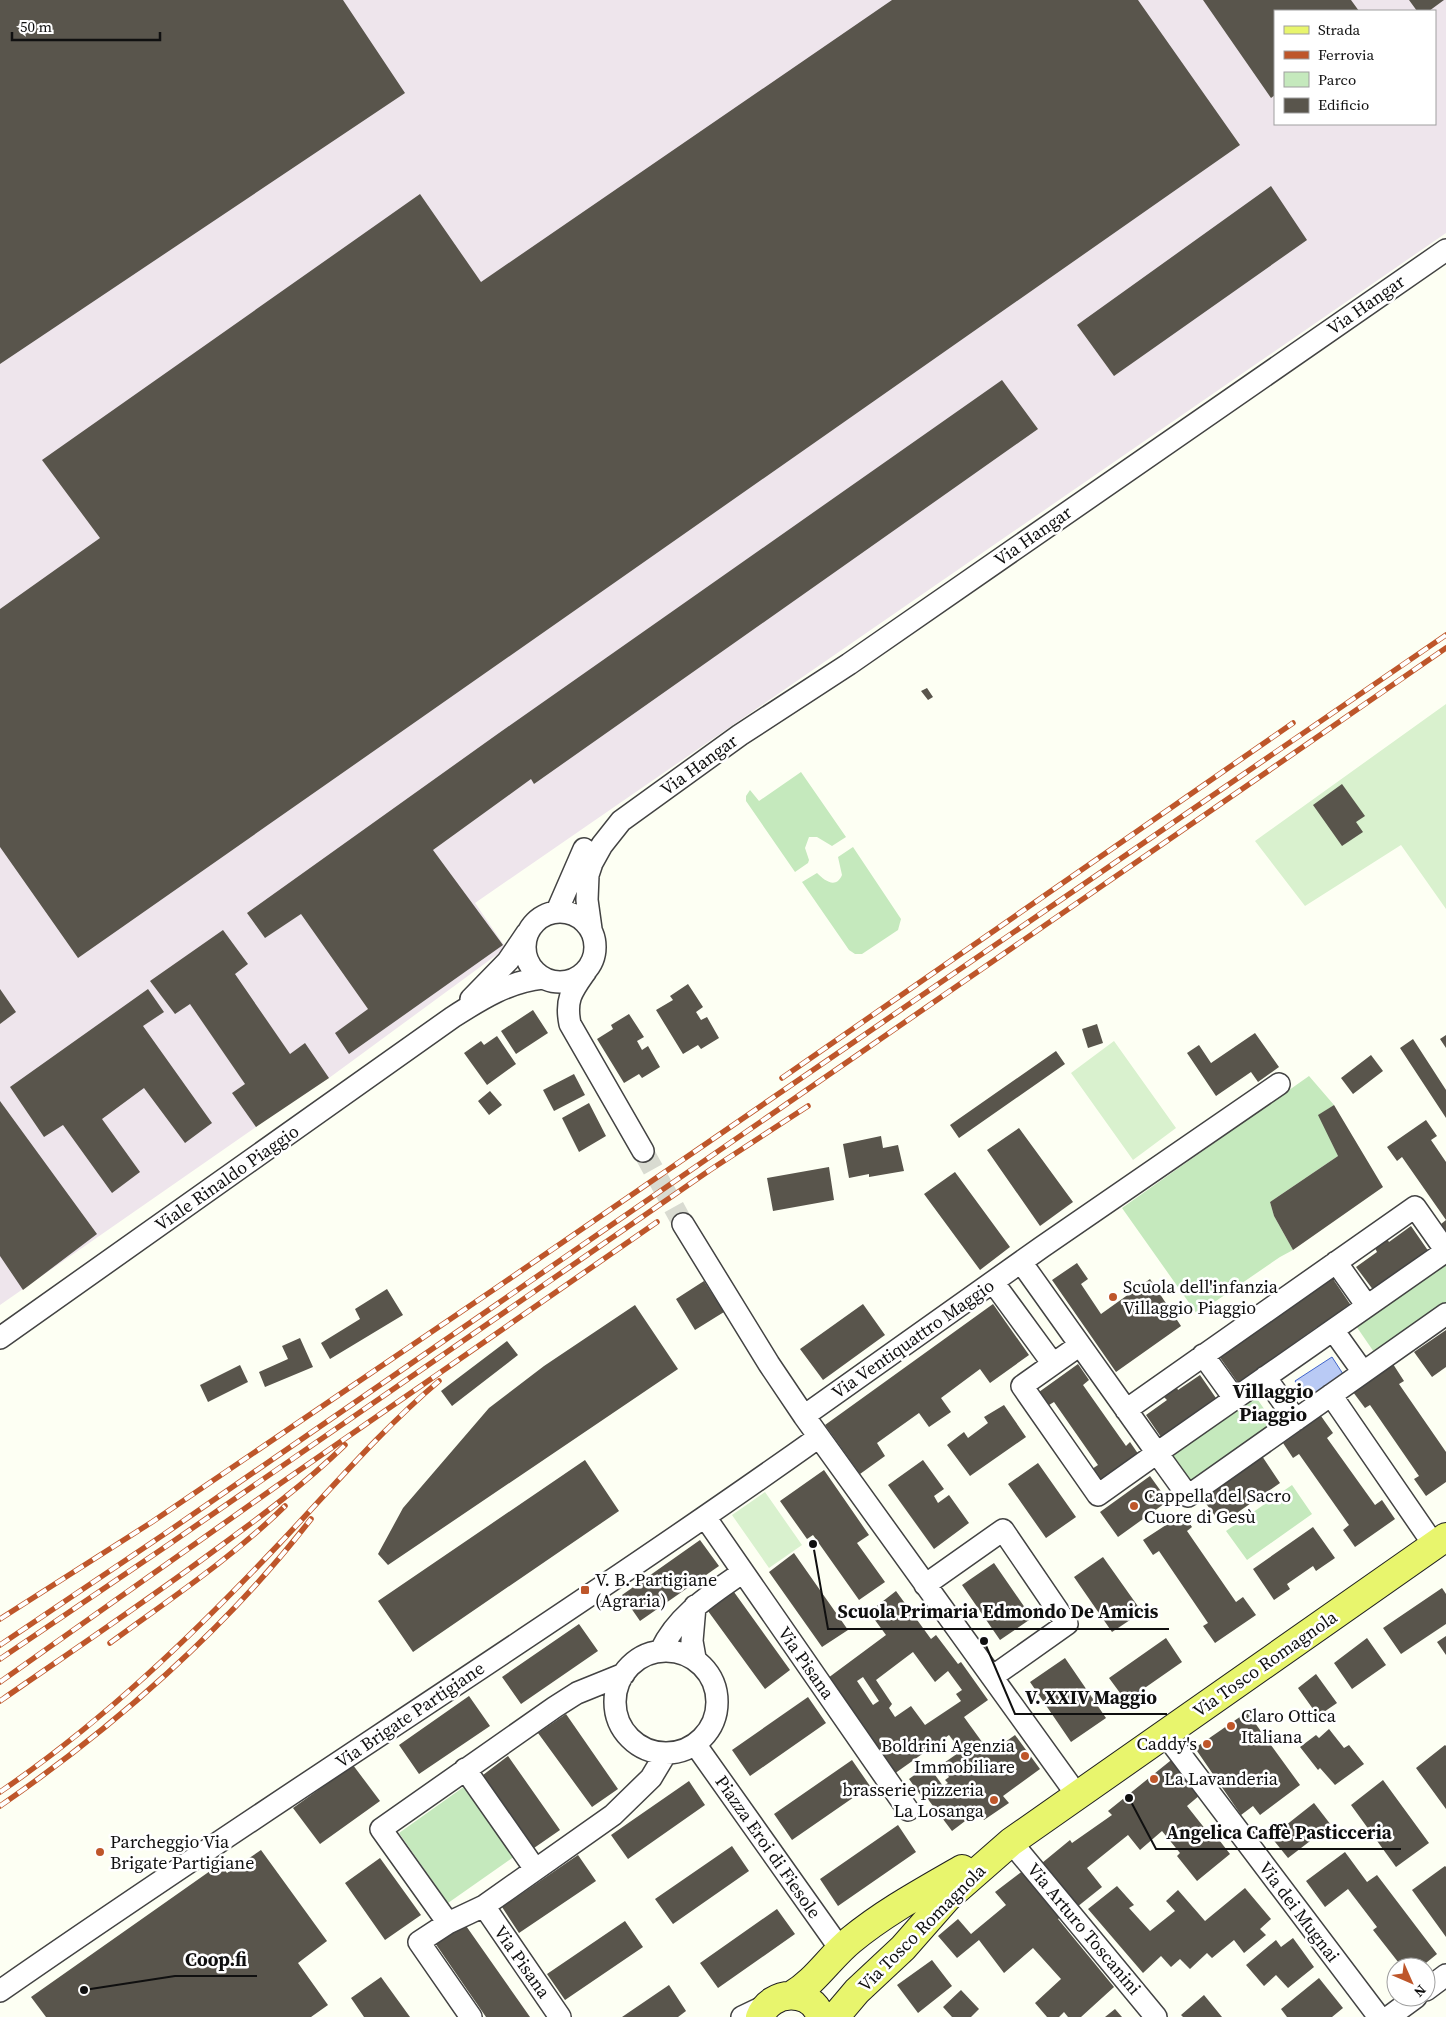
<svg xmlns="http://www.w3.org/2000/svg" width="1446" height="2017" font-family="'Source Serif 4',serif">
<style>
.industrial{fill:#eee5ec;fill-rule:evenodd}
.green{fill:#c5e9bd}
.pitch{fill:#d9f1ce}
.water{fill:#b9caf5;stroke:#4165cb}
.building{fill:#59554c;fill-rule:evenodd}
.lines{fill:none;stroke-linecap:round;stroke-linejoin:round}
.minor-tunnel{stroke:#d9dbd1;stroke-width:21;stroke-dasharray:21 11;stroke-linecap:butt}
.minor-casing{stroke:#434343;stroke-width:24}
.major-casing{stroke:#212121;stroke-width:30}
.minor{stroke:#fff;stroke-width:21}
.major{stroke:#e8f56d;stroke-width:28}
.rail-casing{stroke:#be562a;stroke-width:5.5}
.rail{stroke:#fff;stroke-width:4;stroke-dasharray:11;stroke-linecap:butt}
.poi-dot{fill:#be562a;stroke:#fff;stroke-width:2}
.labels{text-anchor:middle;stroke-width:5;stroke-linejoin:round;paint-order:stroke}
.street-label{font-size:18px;fill:#101010;stroke:#fff}
.poi-label{font-size:18px;fill:#101010;stroke:#fff;text-anchor:start}
.quarter-label{font-size:20px;font-weight:bold;fill:#101010;stroke:#fff}
.leader{fill:none;stroke:#101010;stroke-width:2}
.callout-dot{fill:#101010;stroke:#fff;stroke-width:2}
.callout-label{font-size:19px;text-anchor:middle;font-weight:bold;fill:#101010;stroke:#fff;stroke-width:5;stroke-linejoin:round;paint-order:stroke}
</style>
<rect width="100%" height="100%" fill="#fdfff3"/>
<path class="industrial" d="M0,0H1446V233L475,903L506,948L329,1078L297,1097L256,1127L0,1305ZM1275,11H1435V124H1275Z"/>
<path class="green" d="M801,772L846,837L832,846L817,837H809L805,848L809,860L808,863L795,872L746,801V796L750,790L759,801Z
M853,847L901,919L898,930L862,954H855L849,950L802,882L817,873C825,881 836,889 842,875L838,857Z
M1309,1076L1334,1105L1319,1115L1338,1156L1270,1202L1274,1216L1293,1250L1280,1257L1197,1314L1122,1208Z
M1446,1261V1305L1376,1355L1354,1323Z
M1253,1393L1276,1426L1192,1485L1169,1452Z
M1292,1485L1312,1514L1247,1560L1226,1531Z
M465,1786L515,1856L448,1903L399,1833Z"/>
<path class="pitch" d="M1446,704V909L1401,845L1305,906L1255,841Z
M1114,1041L1176,1128L1133,1160L1071,1073Z
M765,1492L802,1545L769,1568L732,1515Z"/>
<path class="water" d="M1332,1357L1343,1374L1307,1399L1295,1381Z"/>
<path class="building" d="M0,0H343L405,93L0,364Z
M892,0H1138L1240,145L78,958L0,847V609L100,538L42,460L420,194L481,282Z
M1203,0H1351L1359,11H1275V95L1271,98Z
M1409,0H1444L1429,11H1417Z
M1271,186L1307,240L1114,376L1077,325Z
M1002,380L1038,429L534,784L531,779L433,850L503,945L349,1054L335,1033L368,1009L301,914L265,938L247,913L499,733Z
M927,688L933,697L928,700L921,691Z
M1342,784L1365,816L1356,822L1363,832L1342,846L1313,805Z
M223,930L248,964L235,974L290,1054L305,1043L329,1078L256,1127L232,1093L245,1084L190,1004L175,1014L150,981Z
M688,984L703,1007L696,1012L701,1020L707,1017L719,1038L701,1049L698,1045L683,1054L656,1010L673,1000L670,996Z
M0,989L16,1012L0,1024Z
M148,989L164,1012L143,1026L212,1123L185,1143L144,1088L102,1119L140,1172L112,1193L63,1125L44,1137L10,1087Z
M533,1010L548,1033L516,1054L501,1031Z
M629,1014L644,1037L637,1041L642,1050L648,1046L660,1067L642,1078L639,1074L624,1083L597,1039L613,1029L611,1025Z
M1097,1024L1103,1043L1088,1048L1082,1029Z
M1255,1033L1279,1067L1258,1082L1251,1072L1216,1096L1187,1053L1199,1045L1211,1063Z
M1446,1035V1048L1440,1039Z
M497,1036L516,1064L487,1085L464,1053L481,1041L484,1045Z
M1413,1039L1446,1090V1118L1400,1048Z
M1056,1051L1065,1064L959,1138L950,1125Z
M1371,1055L1383,1071L1353,1094L1341,1078Z
M574,1074L585,1095L554,1111L543,1090Z
M490,1091L502,1105L489,1115L478,1101Z
M0,1101L97,1234L23,1290L0,1256Z
M589,1103L606,1136L579,1152L562,1118Z
M1334,1105L1383,1187L1293,1250L1274,1216L1270,1202L1338,1156L1318,1115Z
M1426,1120L1437,1136L1431,1140L1446,1162V1232L1441,1224L1446,1220L1402,1157L1397,1161L1387,1147Z
M1019,1128L1073,1202L1040,1226L987,1150Z
M881,1136L883,1148L898,1145L904,1171L869,1177V1174L849,1178L843,1144Z
M829,1167L834,1200L773,1211L767,1178Z
M955,1172L1010,1247L980,1270L924,1194Z
M1411,1226L1429,1252L1374,1291L1356,1267L1377,1252L1375,1248L1387,1239L1389,1242Z
M1077,1263L1088,1279L1081,1284L1101,1314L1150,1279L1181,1326L1116,1372L1052,1280Z
M1329,1273L1350,1304L1343,1309L1345,1312L1319,1331L1317,1327L1272,1359L1274,1362L1248,1380L1246,1377L1238,1383L1216,1352Z
M704,1281L724,1312L695,1330L676,1299Z
M387,1289L403,1315L330,1359L321,1343L360,1319L355,1309Z
M863,1304L885,1335L823,1380L800,1349Z
M993,1304L1029,1355L990,1383L980,1369L941,1398L951,1412L929,1427L919,1413L877,1443L885,1456L860,1474L825,1425Z
M635,1305L678,1369L388,1565L378,1554L403,1508L489,1408L544,1366Z
M1446,1330V1367L1432,1377L1414,1352Z
M300,1338L313,1367L265,1387L259,1372L288,1359L282,1346Z
M507,1341L518,1355L452,1406L441,1391Z
M1078,1364L1089,1380L1083,1385L1126,1446L1130,1442L1141,1458L1103,1484L1092,1469L1098,1465L1054,1402L1049,1405L1039,1392Z
M1393,1364L1404,1381L1399,1384L1446,1452V1482L1426,1496L1414,1479L1419,1476L1370,1405L1365,1408L1353,1392Z
M240,1365L248,1382L208,1402L200,1385Z
M1200,1375L1218,1401L1163,1440L1146,1415L1167,1400L1164,1397L1177,1388L1178,1390Z
M1004,1405L1026,1437L970,1476L947,1445L964,1432L968,1438L988,1423L984,1417Z
M1321,1416L1333,1433L1327,1438L1375,1505L1382,1500L1395,1519L1355,1547L1343,1530L1349,1525L1299,1454L1293,1458L1283,1443Z
M1262,1456L1280,1483L1221,1524L1202,1498Z
M585,1460L619,1511L413,1652L378,1601Z
M923,1460L944,1489L934,1496L938,1503L949,1495L969,1523L934,1549L888,1485Z
M1038,1463L1076,1517L1046,1538L1008,1484Z
M824,1470L869,1535L857,1543L885,1582L859,1600L813,1535L807,1539L780,1501Z
M1150,1476L1168,1501L1118,1537L1100,1512Z
M1183,1514L1192,1527L1187,1531L1236,1602L1243,1597L1256,1615L1215,1643L1203,1626L1208,1623L1159,1551L1153,1555L1143,1540Z
M1313,1527L1335,1558L1316,1571L1313,1566L1287,1584L1290,1589L1274,1600L1253,1569Z
M700,1540L719,1566L640,1621L622,1595Z
M794,1553L848,1630L822,1647L769,1572Z
M1103,1557L1142,1612L1112,1632L1074,1577Z
M994,1563L1032,1618L1000,1640L962,1585Z
M1442,1588L1446,1594V1624L1401,1654L1383,1628Z
M896,1591L931,1639L936,1635L958,1664L961,1662L988,1700L964,1717L990,1753L1015,1735L1040,1769L1003,1796L1009,1803L984,1820L977,1812L952,1831L927,1798L924,1800L909,1779L928,1765L943,1786L948,1783L945,1780L949,1777L941,1765L961,1751L949,1735L894,1774L862,1728L864,1726L856,1717L828,1678L886,1635L869,1612ZM913,1652L935,1682L948,1671L962,1690L956,1694L961,1701L925,1725L911,1706L895,1717L889,1708L892,1704L876,1680ZM863,1677L879,1701L873,1705L857,1681Z
M734,1592L790,1670L765,1689L708,1611Z
M579,1624L598,1651L521,1704L502,1677Z
M1446,1636V1655L1437,1642Z
M1166,1638L1182,1662L1126,1701L1109,1678Z
M1367,1638L1386,1665L1352,1689L1334,1663Z
M1065,1658L1106,1718L1071,1742L1030,1682Z
M1316,1674L1337,1703L1318,1716L1298,1688Z
M469,1696L490,1726L419,1774L399,1745Z
M808,1697L826,1723L750,1776L732,1750Z
M1247,1712L1300,1785L1260,1815L1253,1806L1241,1815L1195,1748Z
M566,1714L618,1789L592,1807L538,1733Z
M1329,1729L1344,1748L1349,1745L1364,1764L1335,1785L1320,1768L1318,1770L1300,1747L1316,1735L1319,1738Z
M1445,1745L1446,1746V1809L1416,1768Z
M508,1756L560,1830L534,1848L483,1775Z
M1175,1757L1200,1795L1187,1806L1206,1830L1209,1827L1230,1854L1197,1881L1177,1856L1180,1853L1162,1831L1140,1850L1128,1835L1087,1868L1102,1887L1077,1907L1042,1863L1070,1840L1072,1843L1112,1815L1108,1811Z
M852,1760L870,1786L792,1840L774,1814Z
M353,1765L380,1801L320,1844L293,1808Z
M1383,1780L1429,1843L1396,1867L1351,1805Z
M689,1781L705,1805L628,1859L611,1835Z
M1314,1803L1331,1825L1288,1858L1271,1837Z
M898,1825L916,1852L838,1906L820,1879Z
M732,1846L749,1871L673,1924L655,1899Z
M261,1850L327,1941L298,1963L328,2005L311,2017H46L31,1997L220,1864L227,1873Z
M1345,1852L1367,1882L1377,1875L1437,1954L1421,1967H1402L1373,1930L1377,1927L1348,1889L1325,1907L1306,1881Z
M578,1855L596,1881L519,1933L502,1907Z
M380,1858L421,1915L385,1940L345,1883Z
M1445,1866L1446,1867V1937L1412,1890Z
M1024,1870L1062,1916L1058,1919L1114,1987L1081,2017H1068L1064,2012L1059,2017H1047L1035,2003L1061,1979L1033,1948L1004,1973L979,1940L957,1958L938,1936L958,1919L971,1934L1006,1905L995,1892Z
M1117,1886L1134,1905L1129,1908L1150,1931L1175,1911L1166,1901L1178,1890L1205,1921L1245,1888L1271,1919L1260,1929L1266,1935L1244,1953L1234,1940L1212,1958L1207,1953L1190,1969L1180,1959L1171,1967L1161,1956L1143,1973L1088,1909Z
M777,1909L795,1934L718,1988L700,1963Z
M625,1921L643,1947L565,2000L547,1974Z
M464,1923L530,2017H486L435,1943Z
M1293,1938L1314,1967L1288,1988L1276,1975L1264,1986L1246,1965L1276,1940L1281,1947Z
M932,1960L952,1986L918,2013L897,1985Z
M381,1977L410,2017H364L351,1998Z
M1319,1978L1343,2008L1332,2017H1287L1281,2009Z
M669,1985L686,2011L678,2017H622Z
M961,1990L979,2009L971,2017H952L943,2007Z
M1204,1995L1222,2017H1183L1181,2015Z
M1115,2009L1122,2017H1105Z"/>
<g class="lines">
<path class="minor-tunnel" d="M643,1151L683,1224"/>
<defs>
<path id="minor" d="M557,911L584,849
M525 947a35 35 0 1 1 70 0a35 35 0 1 1-70 0Z
M591,929L587,900L588,875L592,863L602,845L621,821L740,735L849,664L1446,250
M586,971C572,991 565,999 570,1024L643,1151
M471,999L508,961L527,933
M683,1224L769,1364L804,1416L1077,1795
M1446,1251L1157,1453L1188,1496L1446,1314
M1021,1262L1157,1453L1098,1495L1022,1386L1080,1345
M1336,1262L1367,1306
M993,1282L1053,1364
M1333,1330L1363,1372
M0,1338L453,1017C481,999 510,981 543,978
M1203,1355L1234,1398
M1265,1377L1296,1420
M1331,1395L1434,1545
M1126,1410L1415,1207L1446,1251
M804,1416L1042,1247L1279,1084
M705,1517L908,1810
M925,1585L1003,1530L1067,1624L992,1677
M661,1650C678,1614 712,1594 743,1572
M615 1702a51 51 0 1 1 102 0a51 51 0 1 1-102 0Z
M695,1658L692,1641L695,1606
M1165,1734L1379,2017
M695,1744L841,1950
M465,1769L535,1869
M1011,1842L1156,2017
M484,1906L560,2017
M448,1923L381,1829L555,1707L577,1693L624,1674
M1426,1990L1446,1975
M0,1991C270,1803 550,1628 819,1437
M471,2017L419,1942L448,1923L484,1906L613,1815L651,1778L666,1753
M742,2017L767,2005
M1389,2017L1416,1997"/>
<path id="major" d="M792,1995C816,1981 830,1957 851,1940C885,1912 924,1891 962,1869
M760,2017C771,1989 811,1988 821,2017
M835,2017L857,1991L903,1948L947,1898L1011,1842L1446,1537"/>
</defs>
<use href="#minor" class="minor-casing"/>
<use href="#major" class="major-casing"/>
<use href="#minor" class="minor"/>
<use href="#major" class="major"/>
<defs>
<path id="rail" d="M782,1078L1293,723
M0,1619L152,1522L499,1286L1446,635
M110,1643C170,1599 232,1558 285,1506
M0,1645L163,1535L1446,648
M0,1659L168,1545L710,1170L808,1106
M0,1682L281,1483L657,1222
M0,1701C72,1651 145,1602 215,1550C260,1517 305,1484 345,1445
M0,1792C104,1721 194,1634 280,1543C332,1488 381,1430 439,1381
M0,1806C113,1728 227,1628 311,1519"/>
</defs>
<use href="#rail" class="rail-casing"/>
<use href="#rail" class="rail"/>
</g>
<g class="poi-dot">
<circle cx="1113" cy="1297" r="5"/>
<circle cx="1134" cy="1506" r="5"/>
<rect x="580" y="1585" width="10" height="10" rx="2.5"/>
<circle cx="1231" cy="1726" r="5"/>
<circle cx="1207" cy="1744" r="5"/>
<circle cx="1025" cy="1756" r="5"/>
<circle cx="1154" cy="1779" r="5"/>
<circle cx="994" cy="1800" r="5"/>
<circle cx="100" cy="1852" r="5"/>
</g>
<g class="labels">
<g class="street-label">
<text transform="translate(1366 305) rotate(-35)" y="6">Via Hangar</text>
<text transform="translate(1033 536) rotate(-35)" y="6">Via Hangar</text>
<text transform="translate(699 765) rotate(-36)" y="6">Via Hangar</text>
<text transform="translate(227 1178) rotate(-35)" y="6">Viale Rinaldo Piaggio</text>
<text transform="translate(913 1339) rotate(-35)" y="6">Via Ventiquattro Maggio</text>
<text transform="translate(806 1663) rotate(55)" y="6">Via Pisana</text>
<text transform="translate(1265 1664) rotate(-35)" y="6">Via Tosco Romagnola</text>
<text transform="translate(410 1715) rotate(-34)" y="6">Via Brigate Partigiane</text>
<text transform="translate(768 1847) rotate(55)" y="6">Piazza Eroi di Fiesole</text>
<text transform="translate(1299 1912) rotate(53)" y="6">Via dei Mugnai</text>
<text transform="translate(922 1928) rotate(-45)" y="6">Via Tosco Romagnola</text>
<text transform="translate(1084 1929) rotate(50)" y="6">Via Arturo Toscanini</text>
<text transform="translate(522 1962) rotate(55)" y="6">Via Pisana</text>
</g>
<g class="poi-label">
<text x="1123" y="1293">Scuola dell'infanzia<tspan x="1123" dy="21">Villaggio Piaggio</tspan></text>
<text x="1144" y="1502">Cappella del Sacro<tspan x="1144" dy="21">Cuore di Gesù</tspan></text>
<text x="595" y="1586">V. B. Partigiane<tspan x="595" dy="21">(Agraria)</tspan></text>
<text x="1241" y="1722">Claro Ottica<tspan x="1241" dy="21">Italiana</tspan></text>
<text x="1197" y="1750" text-anchor="end">Caddy's</text>
<text x="1015" y="1752" text-anchor="end">Boldrini Agenzia<tspan x="1015" dy="21">Immobiliare</tspan></text>
<text x="1164" y="1785">La Lavanderia</text>
<text x="984" y="1796" text-anchor="end">brasserie pizzeria<tspan x="984" dy="21">La Losanga</tspan></text>
<text x="110" y="1848">Parcheggio Via<tspan x="110" dy="21">Brigate Partigiane</tspan></text>
</g>
<g class="quarter-label">
<text x="1273" y="1398">Villaggio<tspan x="1273" dy="23">Piaggio</tspan></text>
</g>
</g>
<path class="leader" d="M813 1544L828 1629H1169M984 1641L1015 1714H1167M1129 1798L1156 1849H1401M84 1990L175 1976H257"/>
<g class="callout-dot">
<circle cx="813" cy="1544" r="5"/>
<circle cx="984" cy="1641" r="5"/>
<circle cx="1129" cy="1798" r="5"/>
<circle cx="84" cy="1990" r="5"/>
</g>
<g class="callout-label">
<text x="998" y="1618">Scuola Primaria Edmondo De Amicis</text>
<text x="1091" y="1704">V. XXIV Maggio</text>
<text x="1279" y="1839">Angelica Caffè Pasticceria</text>
<text x="216" y="1966">Coop.fi</text>
</g>
<rect x="1274" y="10" width="162" height="115" fill="#ffffff" stroke="#9f9f9f"/>
<rect x="1284" y="26" width="25" height="8" fill="#e8f56d" stroke="#9f9f9f"/>
<text x="1318" y="35" font-size="15" fill="#101010">Strada</text>
<rect x="1284" y="51" width="25" height="8" fill="#be562a" stroke="#9f9f9f"/>
<text x="1318" y="60" font-size="15" fill="#101010">Ferrovia</text>
<rect x="1284" y="72" width="25" height="15" fill="#c5e9bd" stroke="#9f9f9f"/>
<text x="1318" y="85" font-size="15" fill="#101010">Parco</text>
<rect x="1284" y="98" width="25" height="15" fill="#59554c" stroke="#9f9f9f"/>
<text x="1318" y="110" font-size="15" fill="#101010">Edificio</text>
<g transform="translate(1411 1982) rotate(135)"><circle r="24" fill="#ffffff" stroke="#9f9f9f"/>
<path d="M0-4L9 19L0 12L-9 19Z" fill="#be562a"/>
<text y="-8" font-size="14" font-weight="bold" text-anchor="middle" fill="#101010">N</text>
</g>
<path d="M12 32v8h148v-8" fill="none" stroke="#101010" stroke-width="2.5"/>
<text x="20" y="32" font-size="15" fill="#101010" stroke="#ffffff" stroke-width="4" paint-order="stroke">50 m</text>
</svg>
